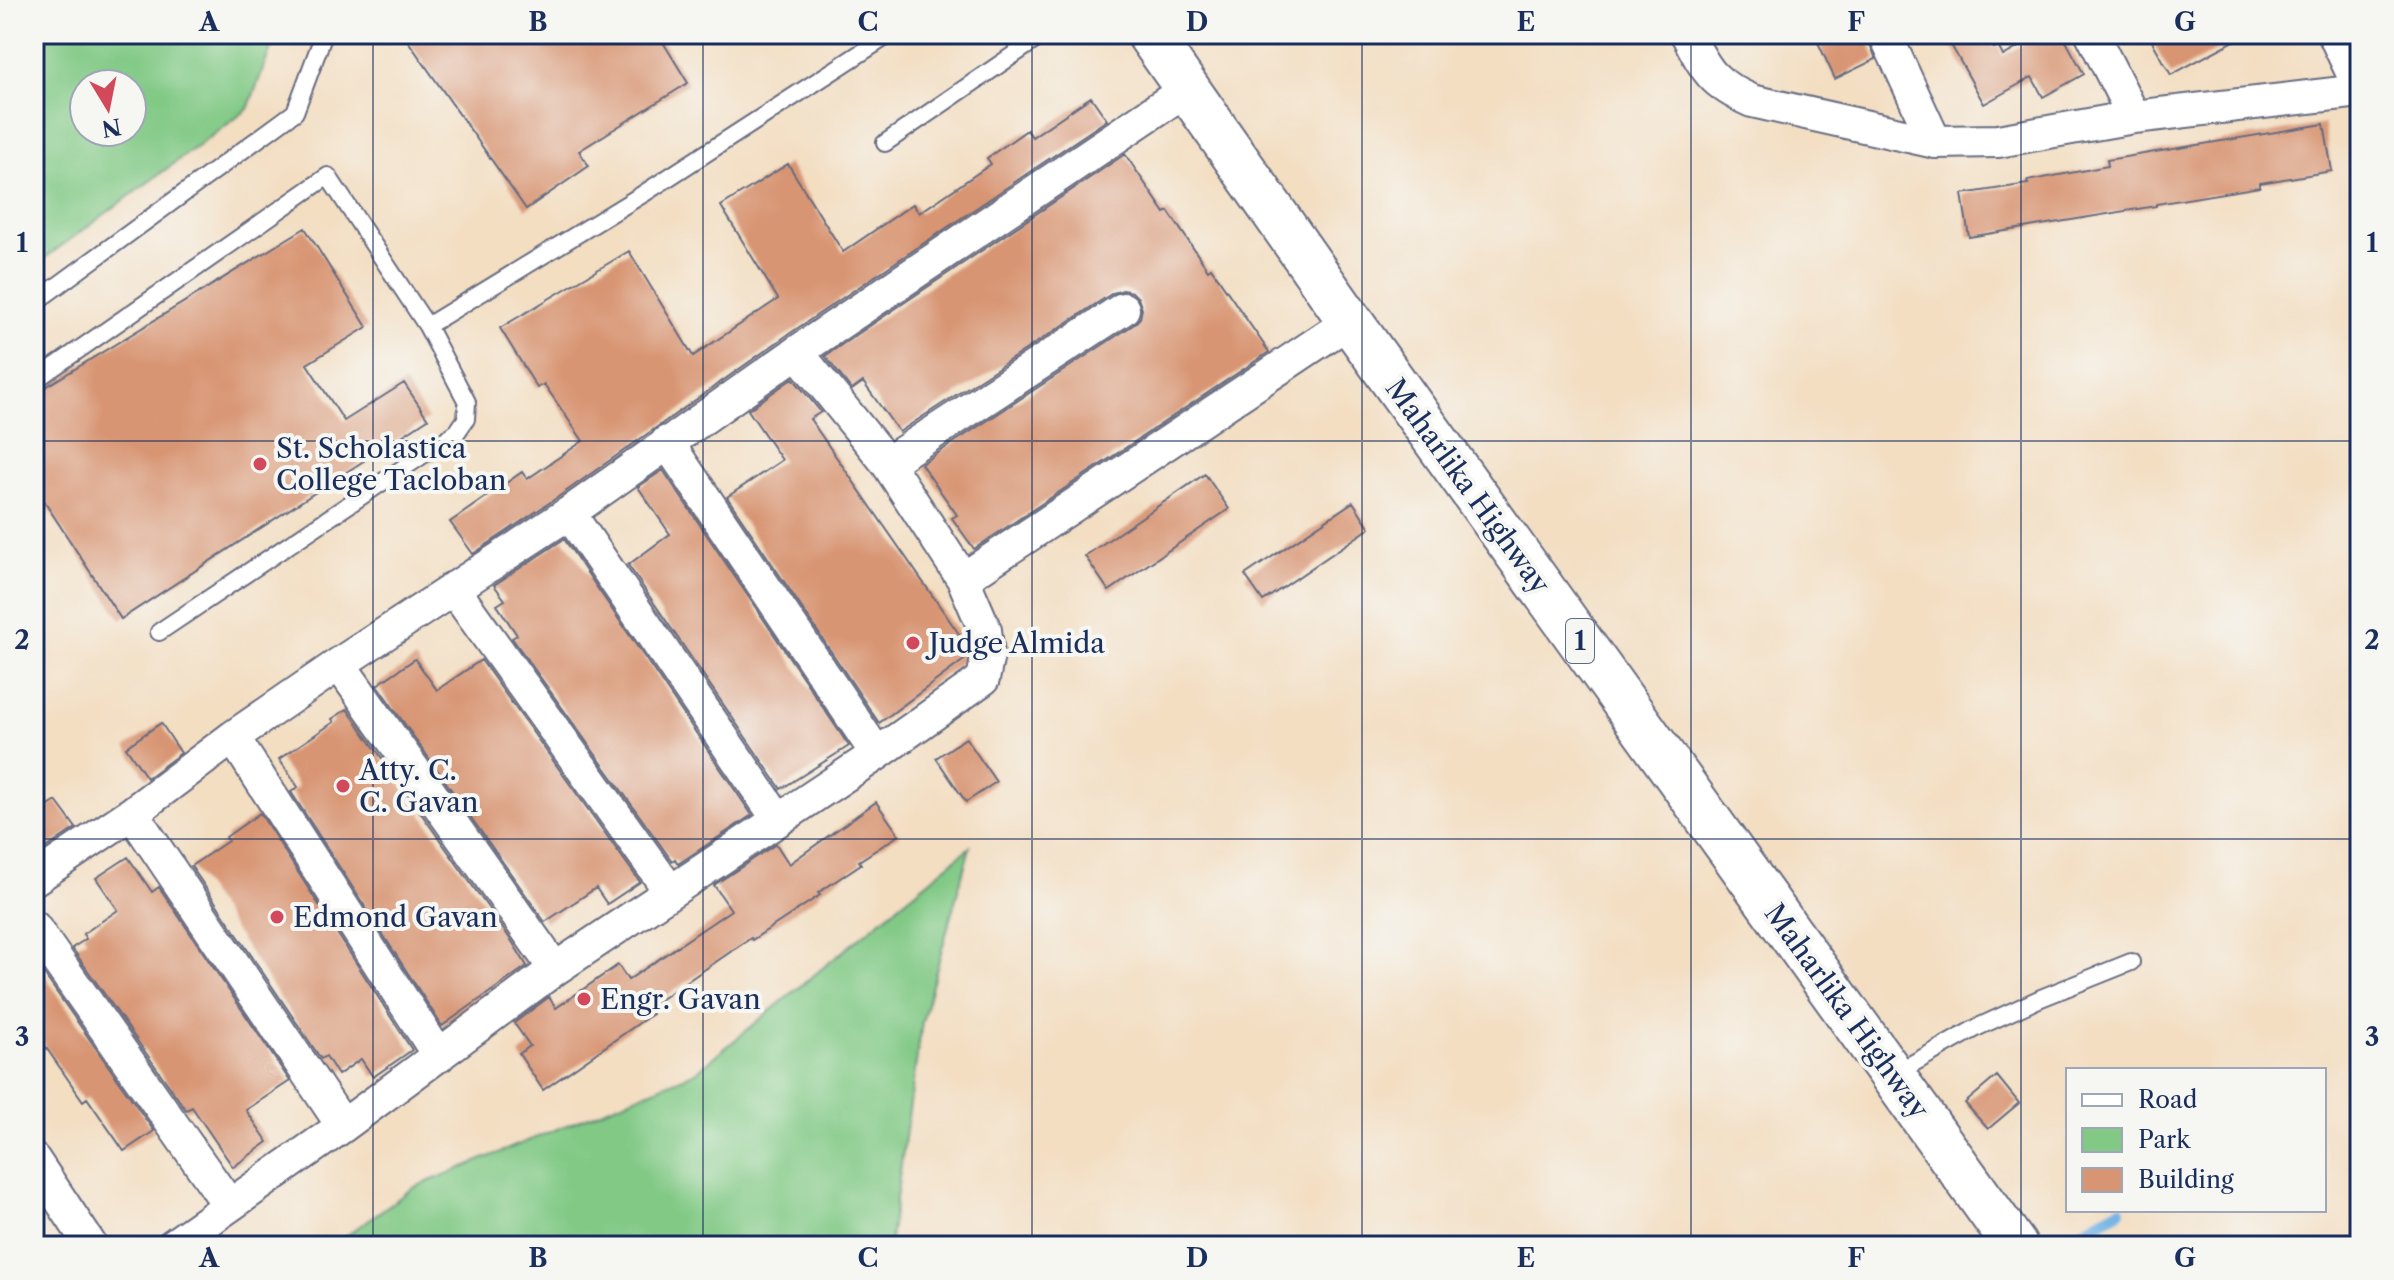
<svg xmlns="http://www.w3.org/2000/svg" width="2394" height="1280" font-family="'Libre Caslon Text',serif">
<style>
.green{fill:#81c985;stroke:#4e7c72;stroke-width:2;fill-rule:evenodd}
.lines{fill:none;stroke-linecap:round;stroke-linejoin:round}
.stream{stroke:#70b2e4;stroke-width:12}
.building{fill:#d89573}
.service-casing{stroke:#676c81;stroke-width:20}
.minor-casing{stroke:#676c81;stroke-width:36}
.trunk-casing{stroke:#676c81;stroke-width:48}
.service{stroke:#fff;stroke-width:16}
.minor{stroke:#fff;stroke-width:32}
.trunk{stroke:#fff;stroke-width:44}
.grid{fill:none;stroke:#1b2f5e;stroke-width:2;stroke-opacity:0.55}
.poi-dot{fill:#d1495b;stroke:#f6f6f2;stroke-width:3}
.labels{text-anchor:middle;stroke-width:8;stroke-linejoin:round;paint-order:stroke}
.shield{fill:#f6f6f2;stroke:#5d6b8a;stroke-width:2}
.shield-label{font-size:26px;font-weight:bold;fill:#1b2f5e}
.poi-label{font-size:28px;fill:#1b2f5e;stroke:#f6f6f2;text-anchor:start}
.street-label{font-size:28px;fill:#1b2f5e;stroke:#f6f6f2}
.neatline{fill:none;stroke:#1b2f5e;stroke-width:3}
.grid-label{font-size:26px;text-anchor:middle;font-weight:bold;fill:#1b2f5e}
</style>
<rect width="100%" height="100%" fill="#f6f6f2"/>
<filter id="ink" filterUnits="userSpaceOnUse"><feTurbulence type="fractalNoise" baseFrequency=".0125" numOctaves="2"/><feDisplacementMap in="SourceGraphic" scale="16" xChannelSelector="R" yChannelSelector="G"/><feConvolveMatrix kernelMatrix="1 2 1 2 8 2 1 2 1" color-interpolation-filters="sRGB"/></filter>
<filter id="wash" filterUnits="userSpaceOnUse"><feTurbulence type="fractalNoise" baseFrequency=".006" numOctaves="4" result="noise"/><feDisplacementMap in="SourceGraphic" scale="32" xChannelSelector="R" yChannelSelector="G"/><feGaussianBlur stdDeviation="1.8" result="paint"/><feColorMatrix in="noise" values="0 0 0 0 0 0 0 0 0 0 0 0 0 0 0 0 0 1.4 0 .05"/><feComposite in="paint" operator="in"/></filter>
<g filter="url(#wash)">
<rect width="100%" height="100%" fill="#f3dec2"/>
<path class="green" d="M34,34H276L248,109L34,266ZM84,84H132V132H84Z
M970,847L922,1022L889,1246H332L413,1188L696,1072Z"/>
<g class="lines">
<path class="stream" d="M2078,1234L2120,1210"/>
</g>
<g id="blocks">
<path class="building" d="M403,34H658L688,83L579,151L589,166L526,209Z
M1814,34H1866L1876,59L1835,79Z
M1945,34H1987L1994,48L1998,46L2003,56L2042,34H2062L2084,74L2043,97L2032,77L1984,104Z
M2148,34H2247L2171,75Z
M1091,97L1107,120L786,336L558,497L473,554L450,522L522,472L527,479L583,441L544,384L537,388L500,328L629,251L693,356L778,299L721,206L788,164L843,252L913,204L919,213L991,164L987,158L1027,130L1032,137Z
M2324,124L2332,171L2260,183V187L2156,204V206L1969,237L1962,194L2028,184L2027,181L2108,166L2107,160Z
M1125,154L1165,213L1168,211L1208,270L1211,268L1269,352L974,549L952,518L957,515L921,464L1133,325L1140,318L1142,309L1138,298L1132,292L1123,290L1113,293L899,432L863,382L852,390L825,356Z
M305,228L367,327L307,364L344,421L404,383L428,419L121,619L34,486V394Z
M793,378L821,412L810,419L968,647V657L879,723L727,497L782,460L748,410Z
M663,470L849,746L781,789L628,565L670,534L638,487Z
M1205,474L1229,509L1109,591L1085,556Z
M1353,502L1370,528L1263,601L1245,575Z
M564,539L752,815L678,864L675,859L672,861L512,638L517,635L497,605L505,600L494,585Z
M415,659L437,690L481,660L640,882L607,904L596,888L545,922L377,685Z
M347,709L513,943L527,966L442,1026L291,792L298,787L279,759L334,722L332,719Z
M161,723L181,753L147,778L126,747Z
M966,738L996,782L966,802L936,758Z
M56,801L76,828L34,856V816Z
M876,802L899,835L859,861L861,864L818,893L820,895L752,940L751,938L648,1008L652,1014L543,1090L519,1054L530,1046L514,1023L549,997L556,1008L618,965L628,980L731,910L714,885L776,844L789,864Z
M260,813L412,1050L373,1077L361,1059L338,1075L326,1056L321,1059L191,866L228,841L226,837Z
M128,857L152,892L159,887L290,1081L246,1110L268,1142L233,1167L192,1107L186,1110L72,948L86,939L83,934L118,910L96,878Z
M41,970L154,1131L124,1151L87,1098L83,1101L34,1030V974Z
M1997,1076L2019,1103L1988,1129L1965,1103Z"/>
</g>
</g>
<g filter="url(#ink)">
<use href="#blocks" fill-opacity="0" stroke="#676c81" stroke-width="2"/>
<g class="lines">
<defs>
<path id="service" d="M885,143L1044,34
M34,303L295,112L324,34
M34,381L328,176L427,326L643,194L890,34
M159,632L457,432L466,419L467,402L427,326
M1894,1074L1978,1027L2041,998L2131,962"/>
<path id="minor" d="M1687,34C1706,71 1713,84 1752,101L1935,142L1998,141L2134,117L2360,91
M1885,34L1935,142
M2092,34L2134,117
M2334,34L2360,89
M667,442L877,754
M887,463L1123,309
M569,513L778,819
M963,579L1350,321
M453,588L670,891
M339,664L555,969
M233,737L439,1056
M132,813L343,1126
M34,879L132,813L233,737L339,664L569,513L797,352L1187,89
M34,927L229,1205
M34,1160L91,1246
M172,1246L343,1126L555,969L877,754L983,679L988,655L985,630L963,579L887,463L797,352"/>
<path id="trunk" d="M1149,34L1350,321L2015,1246"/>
</defs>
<use href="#service" class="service-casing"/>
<use href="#minor" class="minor-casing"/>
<use href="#trunk" class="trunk-casing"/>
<use href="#service" class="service"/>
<use href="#minor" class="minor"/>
<use href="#trunk" class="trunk"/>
</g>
</g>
<path class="grid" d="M373,34V1246M703,34V1246M1032,34V1246M1362,34V1246M1691,34V1246M2021,34V1246M34,441H2360M34,839H2360"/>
<g class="poi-dot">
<circle cx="260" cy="464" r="8"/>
<circle cx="913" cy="643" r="8"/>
<circle cx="343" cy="786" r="8"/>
<circle cx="277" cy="917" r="8"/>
<circle cx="584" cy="999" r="8"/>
</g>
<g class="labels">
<rect class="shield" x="1566" y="619" width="28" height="44" rx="6"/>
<g class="shield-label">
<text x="1580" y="650">1</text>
</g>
<g class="poi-label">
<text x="276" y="458">St. Scholastica<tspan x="276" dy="32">College Tacloban</tspan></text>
<text x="929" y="653">Judge Almida</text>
<text x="359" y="780">Atty. C.<tspan x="359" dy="32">C. Gavan</tspan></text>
<text x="293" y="927">Edmond Gavan</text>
<text x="600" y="1009">Engr. Gavan</text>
</g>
<g class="street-label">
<text transform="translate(1468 486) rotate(54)" y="10">Maharlika Highway</text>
<text transform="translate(1847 1011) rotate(54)" y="10">Maharlika Highway</text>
</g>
</g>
<rect width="2394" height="1280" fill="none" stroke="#f6f6f2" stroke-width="88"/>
<rect x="2066" y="1068" width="260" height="144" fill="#f6f6f2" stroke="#9ea6b7" stroke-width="2"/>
<rect x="2082" y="1094" width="40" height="12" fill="#ffffff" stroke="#9ea6b7" stroke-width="2"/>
<text x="2138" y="1108" font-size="24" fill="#1b2f5e">Road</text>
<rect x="2082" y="1128" width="40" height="24" fill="#81c985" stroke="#9ea6b7" stroke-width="2"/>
<text x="2138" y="1148" font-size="24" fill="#1b2f5e">Park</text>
<rect x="2082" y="1168" width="40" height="24" fill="#d89573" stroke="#9ea6b7" stroke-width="2"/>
<text x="2138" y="1188" font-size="24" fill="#1b2f5e">Building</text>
<g transform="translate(108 108) rotate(170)"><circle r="38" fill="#f6f6f2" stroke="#9ea6b7" stroke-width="2"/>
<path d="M0-6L14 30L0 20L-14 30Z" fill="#d1495b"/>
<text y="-12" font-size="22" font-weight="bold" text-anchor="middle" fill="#1b2f5e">N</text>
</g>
<rect x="44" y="44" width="2306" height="1192" class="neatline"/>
<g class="grid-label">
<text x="209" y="31">A</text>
<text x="538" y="31">B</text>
<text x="868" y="31">C</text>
<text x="1197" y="31">D</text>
<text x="1526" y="31">E</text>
<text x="1856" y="31">F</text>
<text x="2185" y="31">G</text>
<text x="22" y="252">1</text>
<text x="2372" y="252">1</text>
<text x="22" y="649">2</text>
<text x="2372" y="649">2</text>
<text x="22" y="1046">3</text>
<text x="2372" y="1046">3</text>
<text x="209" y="1267">A</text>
<text x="538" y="1267">B</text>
<text x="868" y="1267">C</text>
<text x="1197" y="1267">D</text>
<text x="1526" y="1267">E</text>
<text x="1856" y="1267">F</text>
<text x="2185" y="1267">G</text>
</g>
</svg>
